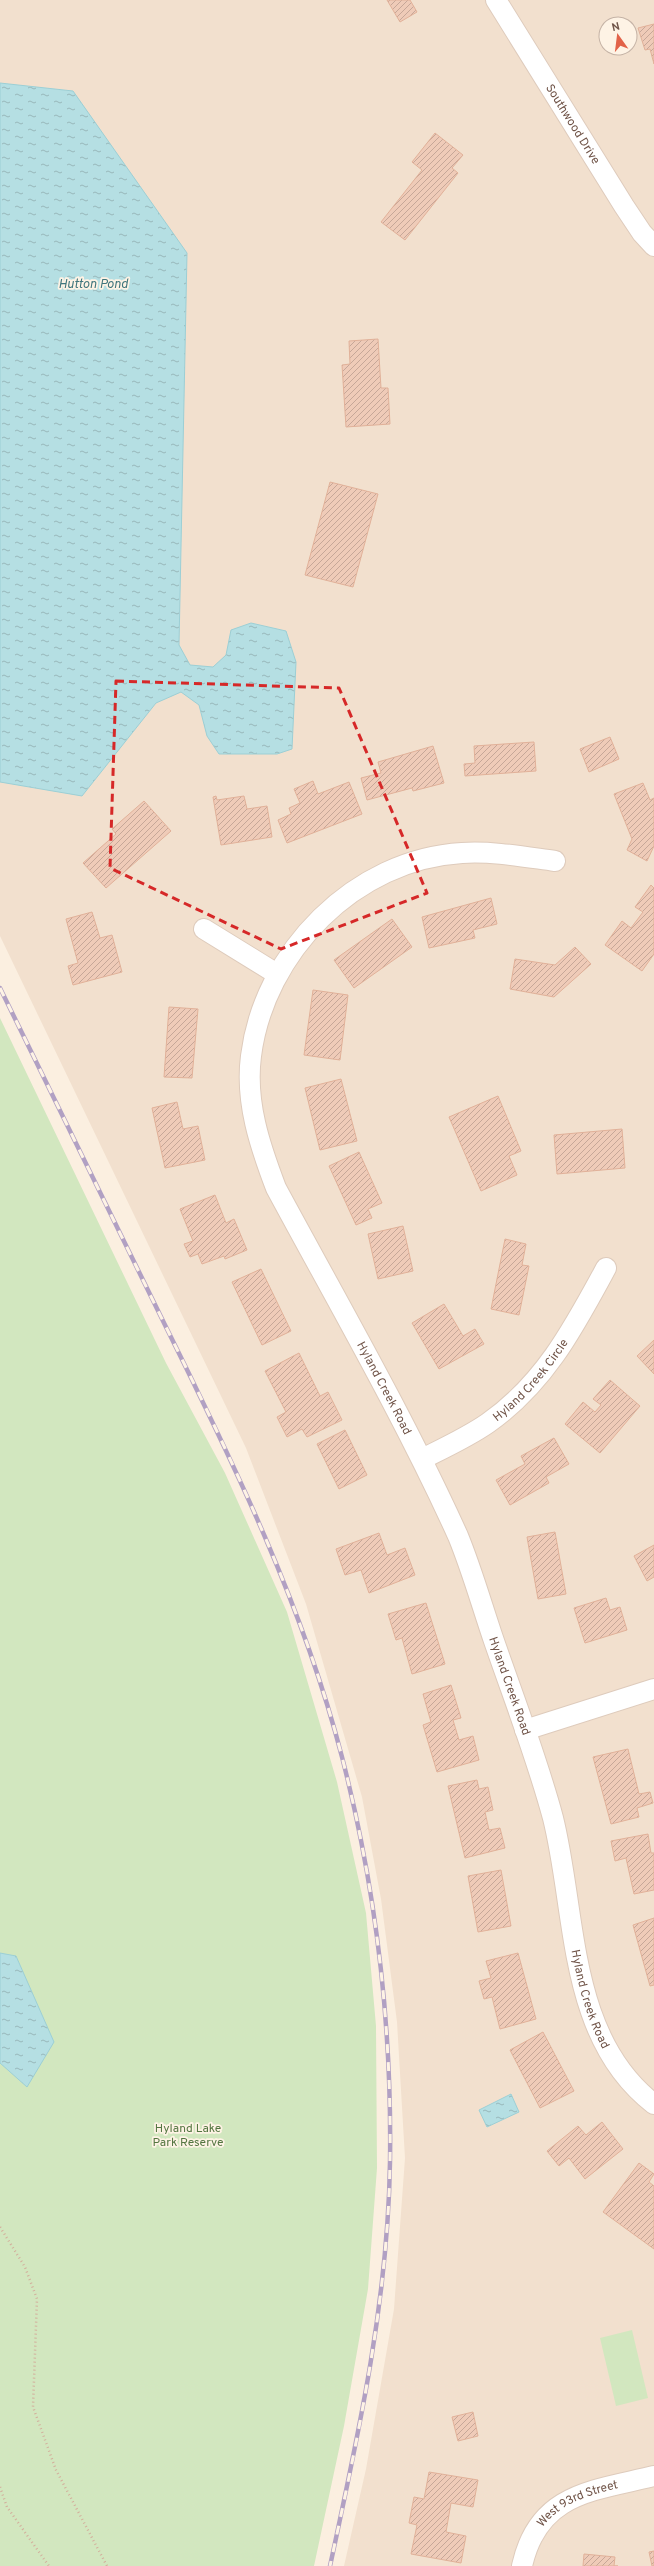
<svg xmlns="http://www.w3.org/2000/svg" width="654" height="2566" font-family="Overpass,sans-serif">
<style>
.residential{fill:#f2e0ce;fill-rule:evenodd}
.park{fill:#d2e7bf}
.water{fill:url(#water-ripples);stroke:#9ccfd5}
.building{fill:url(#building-hatch);stroke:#e1b199}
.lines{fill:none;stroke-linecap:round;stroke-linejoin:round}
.minor-casing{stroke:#decbbc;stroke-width:22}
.path{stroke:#d3af9c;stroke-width:2.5;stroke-dasharray:1 3;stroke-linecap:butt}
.minor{stroke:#fff;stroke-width:20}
.rail-casing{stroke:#b1a0c3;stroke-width:4.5}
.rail{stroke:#fef3e5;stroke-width:3;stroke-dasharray:9;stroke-linecap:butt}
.marked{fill:none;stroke:#d62828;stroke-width:3;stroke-dasharray:8 5;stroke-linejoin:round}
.labels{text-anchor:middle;stroke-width:3.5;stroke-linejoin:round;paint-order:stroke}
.street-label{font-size:12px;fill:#705448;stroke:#fef3e5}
.park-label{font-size:12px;fill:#547641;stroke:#fef3e5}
.water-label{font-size:13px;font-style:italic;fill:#40767d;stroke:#fef3e5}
</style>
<defs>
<pattern id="water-ripples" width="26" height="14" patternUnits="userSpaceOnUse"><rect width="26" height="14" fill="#b5dfe3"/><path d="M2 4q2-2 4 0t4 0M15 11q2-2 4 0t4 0" fill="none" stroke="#98b7ba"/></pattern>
<pattern id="building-hatch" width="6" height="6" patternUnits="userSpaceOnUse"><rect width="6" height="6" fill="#efcbb8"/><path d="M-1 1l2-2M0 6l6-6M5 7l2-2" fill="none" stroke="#c6a798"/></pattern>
</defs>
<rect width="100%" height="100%" fill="#fbefe0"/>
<path class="residential" d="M0,0H654V2566H344L366,2469L394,2309L405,2158L397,2022L381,1899L362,1797L306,1604L246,1448L0,936ZM606,24H630V48H606Z"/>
<path class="park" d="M0,1018L166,1363L225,1473L287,1612L337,1782L366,1913L376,2026L377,2168L368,2289L344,2426L314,2566H0Z
M632,2330L648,2398L616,2406L600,2338Z"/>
<path class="water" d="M0,83L73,91L187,253L179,645L190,665L213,667L226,655L231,630L251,623L286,631L296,662L292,749L277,754H219L207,736L199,705L181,692L156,703L82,796L0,782Z
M0,1953L16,1956L54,2042L27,2087L0,2063Z
M511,2094L519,2112L487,2127L479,2110Z"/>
<path class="building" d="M387,0H410L417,12L400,22Z
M654,24V64L650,49L645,50L638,28Z
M435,133L463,155L452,168L458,173L405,240L381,222L422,170L412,162Z
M378,339L381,388H388L390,424L346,427L342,365L350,364L349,341Z
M330,482L378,494L353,587L305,575Z
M610,737L619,759L589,772L580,749Z
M534,742L536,771L465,776L464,764L475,763L474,746Z
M433,746L444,783L413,791L412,788L367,800L361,778L381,773L378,762Z
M313,781L318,794L349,782L362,814L287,843L278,820L291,814L289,808L300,803L294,789Z
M643,783L650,800L654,798V846L647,861L627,850L632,839L614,794Z
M216,796L217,800L244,796L247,809L267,806L272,837L221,845L213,797Z
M144,801L171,831L106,888L83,863L116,834L112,829Z
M651,885L654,888V954L642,971L605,945L622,921L631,928L643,912L635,907Z
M491,898L497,924L473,930L475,938L429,948L422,917Z
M92,912L100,938L112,935L122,972L73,985L68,966L78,963L66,919Z
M392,919L412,947L354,988L334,960Z
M575,947L591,964L554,997L510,989L515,959L555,965Z
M313,990L348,995L340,1060L304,1055Z
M169,1007L198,1009L192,1078L164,1077Z
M341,1079L357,1141L320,1150L305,1088Z
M498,1096L521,1151L509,1156L517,1175L481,1191L449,1117Z
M177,1102L183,1129L198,1126L205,1160L165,1168L152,1108Z
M622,1129L625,1168L557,1174L554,1135Z
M359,1152L382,1203L368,1209L372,1218L356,1225L329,1166Z
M215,1195L226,1223L234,1219L247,1250L225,1259L224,1256L202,1264L198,1254L190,1257L184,1244L193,1241L180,1209Z
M403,1226L413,1271L378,1279L368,1234Z
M505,1239L526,1244L522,1265L529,1266L519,1315L491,1309Z
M261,1269L291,1331L262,1345L232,1282Z
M444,1304L463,1336L475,1329L484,1344L439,1369L412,1323Z
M654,1340V1374L637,1356Z
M299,1353L320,1396L328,1392L342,1420L307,1437L302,1429L287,1437L277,1417L286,1412L265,1371Z
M610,1380L640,1406L600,1453L565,1424L583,1402L595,1412L601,1405L593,1399Z
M345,1430L367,1475L339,1489L317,1444Z
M554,1438L569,1464L546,1477L549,1483L510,1505L496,1480L525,1464L521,1456Z
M555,1532L566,1594L538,1599L527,1537Z
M379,1533L387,1555L405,1548L415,1575L369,1593L361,1570L345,1575L336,1549Z
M654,1545V1577L647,1581L634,1556Z
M606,1598L610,1610L620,1607L627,1630L585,1643L574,1608Z
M426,1603L445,1664L412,1674L402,1638L396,1640L388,1614Z
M451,1685L461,1718L453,1720L459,1740L473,1736L479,1760L437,1772L423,1725L431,1722L423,1694Z
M628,1749L639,1794L650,1792L653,1803L637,1808L639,1817L611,1824L593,1757Z
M477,1780L479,1789L488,1787L493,1810L485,1812L489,1830L500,1828L505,1848L465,1858L448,1786Z
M648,1834L651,1853H654V1890L634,1894L626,1858L615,1861L611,1841Z
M501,1870L511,1926L478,1932L468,1876Z
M654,1918V1985L650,1986L633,1925Z
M518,1953L536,2019L500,2029L492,1997L484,1999L479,1981L491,1978L486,1961Z
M543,2032L574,2091L540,2108L510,2050Z
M602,2122L623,2149L585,2179L569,2158L559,2166L547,2151L578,2126L586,2135Z
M639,2163L654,2174L649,2182L654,2186V2249L603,2212Z
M473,2412L478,2436L458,2441L452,2417Z
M429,2472L478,2480L473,2507L451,2503L446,2532L466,2536L461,2563L411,2554L417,2525L409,2523L414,2497L424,2499Z
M654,2551V2566H652L649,2552Z
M584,2554L615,2557L614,2566H618H583Z"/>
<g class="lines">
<defs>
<g id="minor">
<path id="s1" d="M496,0L624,206L642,233L654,246"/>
<path id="s2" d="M555,861C525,857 493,851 462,853C355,859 264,952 251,1056C245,1102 260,1146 276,1188C338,1303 404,1417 458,1536C472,1570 482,1606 494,1641C514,1699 537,1758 553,1818C577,1914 567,2037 654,2104"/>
<path d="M204,929L277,974"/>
<path id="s3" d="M422,1459C444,1448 468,1437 488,1423C545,1383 574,1327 606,1268"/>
<path d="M525,1730L654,1689"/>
<path id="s4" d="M522,2566C538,2493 592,2491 654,2476"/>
</g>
</defs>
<use href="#minor" class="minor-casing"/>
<path class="path" d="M0,2227L25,2267L37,2299L33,2407L56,2470L107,2566
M0,2487L7,2507L49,2566"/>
<use href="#minor" class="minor"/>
<defs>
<path id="rail" d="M0,988C55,1100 110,1213 165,1325C234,1464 303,1606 342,1757C376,1889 392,2026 390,2162C388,2300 359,2432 330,2566"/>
</defs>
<use href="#rail" class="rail-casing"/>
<use href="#rail" class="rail"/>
</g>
<path class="marked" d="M116,681L339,688L427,893L281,949L110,868Z"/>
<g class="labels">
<g class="street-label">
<text dy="4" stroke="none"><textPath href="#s1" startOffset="146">Southwood Drive</textPath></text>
<text dy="4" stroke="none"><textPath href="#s3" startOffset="136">Hyland Creek Circle</textPath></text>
<text dy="4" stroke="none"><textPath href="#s2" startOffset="773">Hyland Creek Road</textPath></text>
<text dy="4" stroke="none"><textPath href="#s2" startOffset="1097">Hyland Creek Road</textPath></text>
<text dy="4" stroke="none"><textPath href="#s2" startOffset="1421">Hyland Creek Road</textPath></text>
<text dy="4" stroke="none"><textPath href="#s4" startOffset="90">West 93rd Street</textPath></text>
</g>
<g class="park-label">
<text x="188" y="2132">Hyland Lake<tspan x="188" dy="14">Park Reserve</tspan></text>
</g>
<g class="water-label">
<text x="93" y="288">Hutton Pond</text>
</g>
</g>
<g transform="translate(618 36) rotate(346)"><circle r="19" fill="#fef3e5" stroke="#c5b3a6"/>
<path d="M0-3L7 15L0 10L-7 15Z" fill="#e26248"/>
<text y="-6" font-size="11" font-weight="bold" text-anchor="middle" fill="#705448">N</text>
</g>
</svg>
